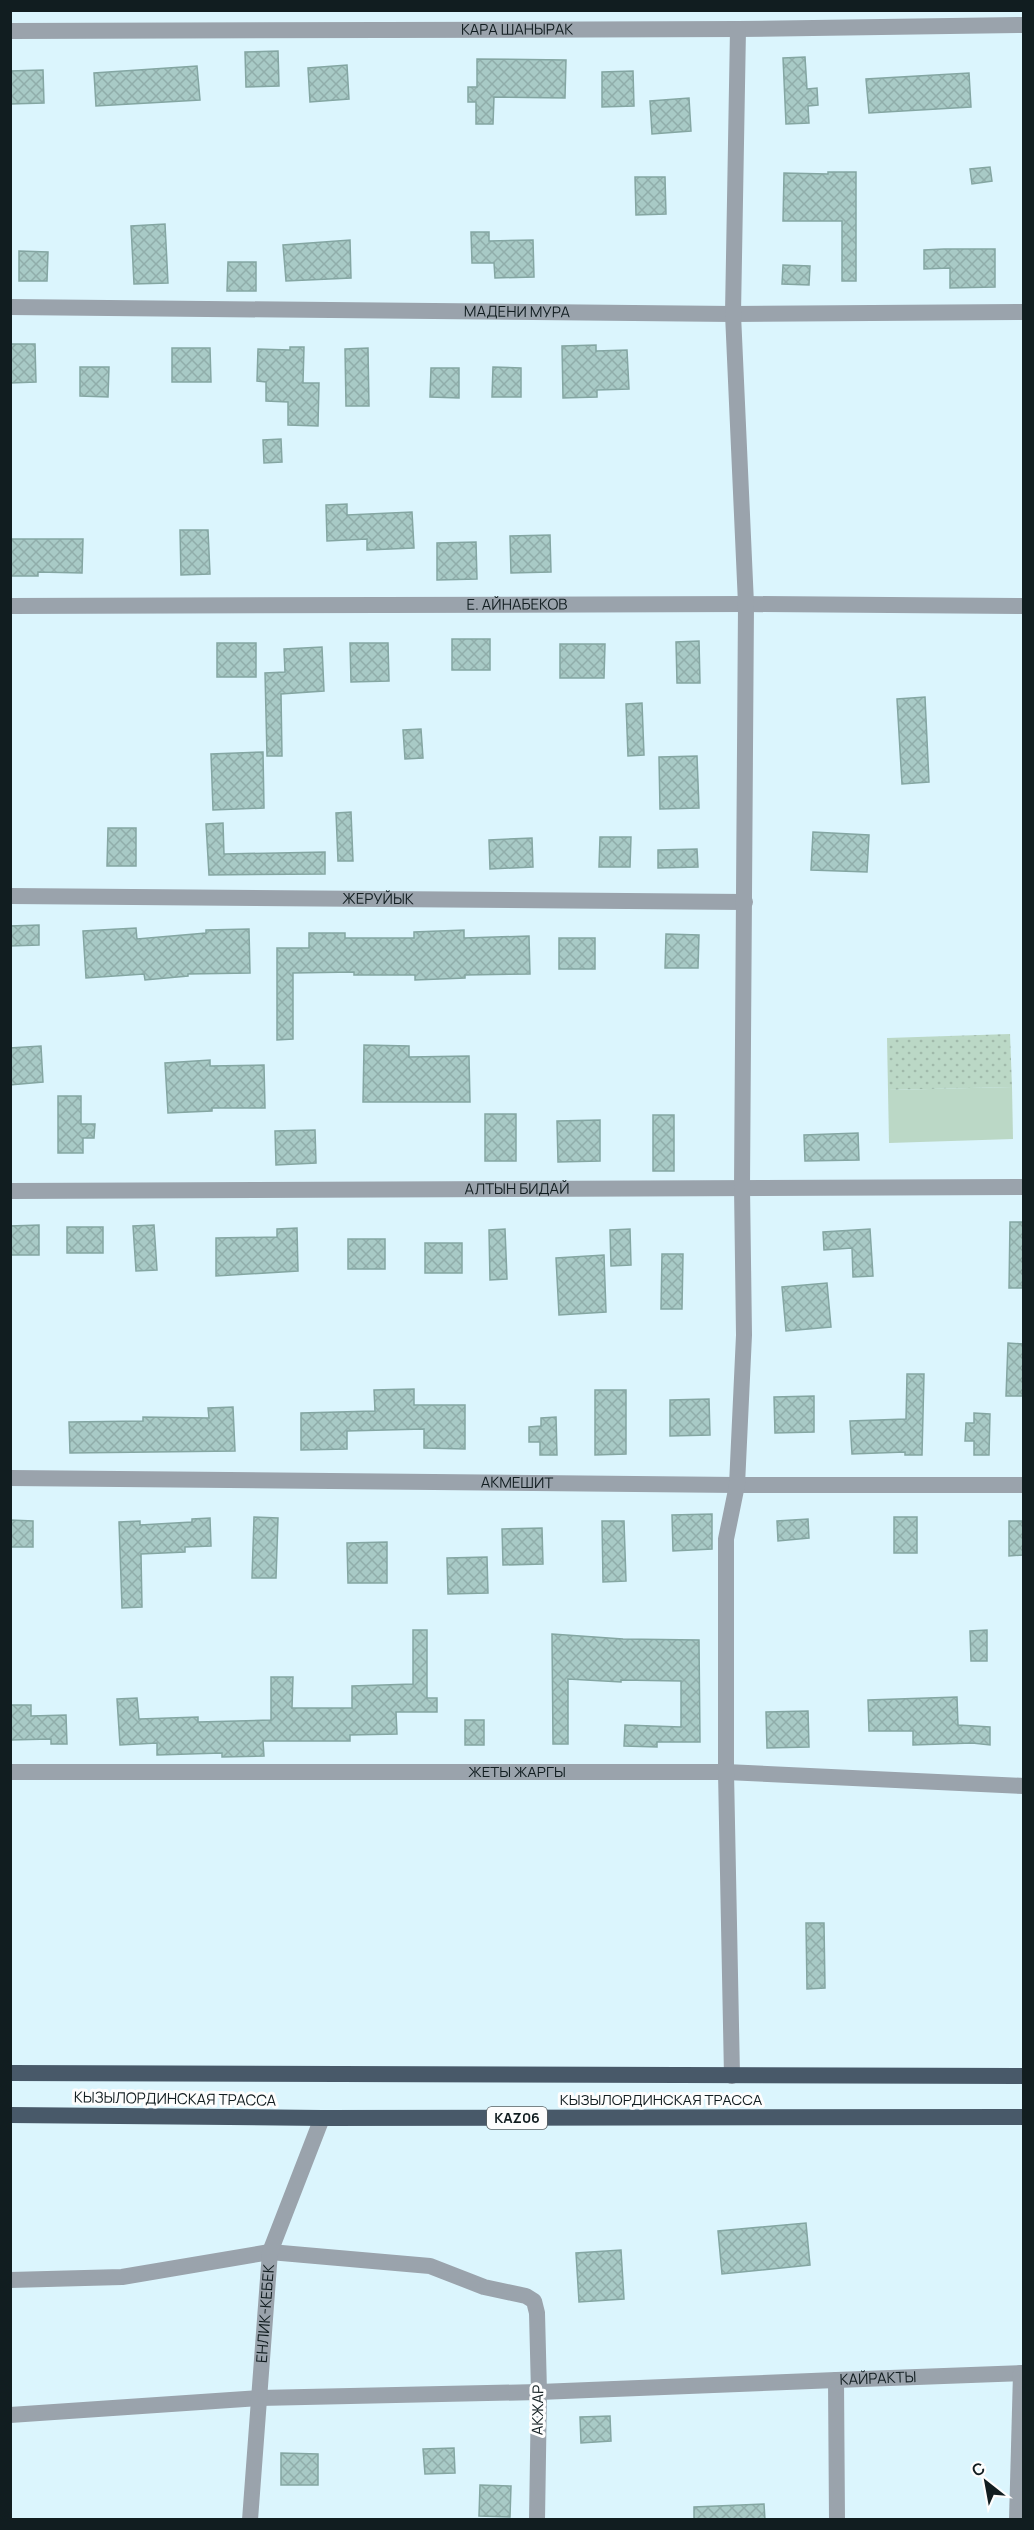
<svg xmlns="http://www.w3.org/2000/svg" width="1034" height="2530" font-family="Manrope,sans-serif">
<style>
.grass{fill:url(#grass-dots)}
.garden{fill:#bbd8c6}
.building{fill:url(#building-cross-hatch);stroke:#84a6a2;stroke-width:1.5}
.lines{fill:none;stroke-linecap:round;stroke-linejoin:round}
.minor{stroke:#9aa3ac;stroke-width:16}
.trunk{stroke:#485969;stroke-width:16}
.labels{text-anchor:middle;stroke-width:6;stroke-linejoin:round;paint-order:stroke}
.shield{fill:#fdfdfd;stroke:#586062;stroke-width:1.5}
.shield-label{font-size:14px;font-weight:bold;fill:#111d20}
.street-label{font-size:15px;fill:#111d20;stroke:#fdfdfd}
</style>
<defs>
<pattern id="grass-dots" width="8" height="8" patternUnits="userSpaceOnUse" patternTransform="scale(1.5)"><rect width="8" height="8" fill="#bbd8c6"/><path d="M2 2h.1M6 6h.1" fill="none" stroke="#a0b9aa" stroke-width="1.8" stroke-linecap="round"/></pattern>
<pattern id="building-cross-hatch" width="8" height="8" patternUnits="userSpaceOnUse" patternTransform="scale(1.5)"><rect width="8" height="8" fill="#a8cac6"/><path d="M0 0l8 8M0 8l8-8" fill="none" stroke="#90adaa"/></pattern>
</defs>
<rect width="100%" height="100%" fill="#dbf5fd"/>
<path class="grass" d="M1010,1034L1012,1087L888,1090L887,1038Z"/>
<path class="garden" d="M1012,1087L1013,1139L889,1143L888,1090Z"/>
<path class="building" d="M278,51L279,86L246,87L245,52Z
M805,57L807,89L817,88L818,105L808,106L809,123L786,124L783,58Z
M477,59L566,60L565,98L494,97L493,124H476V102H468V87H477Z
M347,65L349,99L310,102L308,68Z
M197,66L200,100L96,106L94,73Z
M43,70L44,103L10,104V71Z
M633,71L634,106L602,107V72Z
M969,73L971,107L869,113L866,79Z
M689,98L691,131L652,134L650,101Z
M990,167L992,181L972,184L970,169Z
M828,172H856V281H842V221H783L784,173L828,174Z
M635,177H665L666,214L636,215Z
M165,224L168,283L134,284L131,226Z
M471,232H489V241L533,240L534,277L495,278L494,263H472Z
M350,240L351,278L286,281L283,245Z
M944,249H995V287L950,288V268L924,269V250Z
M19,251L48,252L47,281H19Z
M228,262H256V291H227Z
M783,265L810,266L809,285L782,284Z
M10,344H35L36,382L10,383Z
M596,345V351L627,350L629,389L597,390V397L563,398L562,346Z
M290,347H304L303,383H319L318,426L288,425V402L266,401V382L257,381L258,349L290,350Z
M172,348H210L211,382H172Z
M368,348L369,406H346L345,349Z
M80,367H109L108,397L80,396Z
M493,367L521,368V397H492Z
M431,368H459V398L430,397Z
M281,439L282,462L264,463L263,440Z
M347,504V515L412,512L414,548L367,550V539L327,541L326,505Z
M180,530H208L210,574L181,575Z
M550,535L551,572L511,573L510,536Z
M10,539H83L82,573L38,572V576H10Z
M476,542L477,579L437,580V543Z
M452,639H490V670H452Z
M699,641L700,683H677L676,642Z
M217,643H256V677H217Z
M350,643H388L389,681L351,682Z
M560,644H605L604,678H560Z
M322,647L324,691L281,694L282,756H267L265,673L285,672L284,649Z
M925,697L929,782L902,784L897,699Z
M642,703L644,755L628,756L626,704Z
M421,729L423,758L405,759L403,730Z
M263,752L264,808L213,810L211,754Z
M697,756L699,808L660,809L659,757Z
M351,812L353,861H338L336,813Z
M223,823L224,854L325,852V874L209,875L206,824Z
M108,828H136V866H107Z
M813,832L869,835L867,872L811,870Z
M600,837H631L630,867H599Z
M532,838L533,867L490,869L489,840Z
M697,849L698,867L658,868V850Z
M39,925V945L10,946V926Z
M136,928L137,939L206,933V930L249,929L250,973L188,974V976L145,980L144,974L86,978L83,931Z
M464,930V938L529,936L530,974L465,975V978L415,980V975H354V972L293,973V1039L277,1040V948H309V933H345V938H414V932Z
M666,934L699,935L698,968H665Z
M559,938H595V969H559Z
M364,1045L409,1046V1057L469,1056L470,1102H363Z
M41,1046L43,1082L10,1085V1048Z
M210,1060V1066L264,1065L265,1108H212V1111L168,1113L165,1063Z
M58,1096H81V1124H95L94,1138H83V1153H58Z
M485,1114H516V1161H485Z
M653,1115H674V1171H653Z
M600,1120V1161L558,1162L557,1121Z
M315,1130L316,1163L276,1165L275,1131Z
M858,1133L859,1160L805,1161L804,1135Z
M1010,1222H1023V1288H1009Z
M39,1225V1255H10V1226Z
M154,1225L157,1270L136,1271L133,1226Z
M67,1227H103V1253H67Z
M297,1228L298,1271L216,1276V1238L277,1237V1229Z
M505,1229L507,1279L490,1280L489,1230Z
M630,1229L631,1265L611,1266L610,1230Z
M870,1229L873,1276L853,1277L852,1248L824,1250L823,1232Z
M348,1239H385V1269H348Z
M425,1243H462V1273H425Z
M662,1254H683L682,1309H661Z
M604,1255L606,1312L559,1315L556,1258Z
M827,1283L831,1327L786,1331L782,1287Z
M1008,1343L1023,1344V1396H1006Z
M907,1374H924L922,1455H905V1452L852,1454L850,1421L906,1419Z
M414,1389V1405H465V1449L424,1448V1429L347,1431V1449L301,1450V1413L375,1411L374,1390Z
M595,1390H626V1454L595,1455Z
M814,1396V1432L775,1433L774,1397Z
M709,1399L710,1435L670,1436V1400Z
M233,1407L235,1451L70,1453L69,1422L143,1421V1417L209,1418L208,1408Z
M974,1413L990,1414L989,1455H974V1441H965L966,1423H974Z
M556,1417L557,1455H540V1442H529V1427L541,1426V1418Z
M712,1514V1549L673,1551L672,1515Z
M254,1517L278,1518L276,1578H252Z
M894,1517H917V1553H894Z
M210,1518L211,1546L185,1547V1552L141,1554L142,1607L122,1608L119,1522L140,1521V1525L192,1522V1519Z
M808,1519L809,1538L778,1541L777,1521Z
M10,1520L33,1521V1547H10Z
M602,1521H624L626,1581L603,1582Z
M1009,1521H1023V1555L1009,1556Z
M542,1528L543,1564L503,1565L502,1529Z
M387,1542V1583H348L347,1543Z
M487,1557L488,1593L448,1594L447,1558Z
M413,1630H427V1698H437V1712H396L397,1734L350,1735V1741H263L264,1756L222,1757V1753L157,1755V1743L120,1745L117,1699L137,1698L139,1719L198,1717V1722L271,1720V1677H293L292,1708H352V1686L413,1684Z
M987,1630V1661H971L970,1631Z
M552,1634L623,1639L699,1640L700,1742H657V1747L624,1746L625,1725L681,1727V1681L621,1680V1682L568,1679V1744H553Z
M957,1697L958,1725L990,1727V1745L972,1743L913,1745V1731H869L868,1700Z
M10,1705H31V1716L66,1715L67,1744H51V1739L10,1740Z
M808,1711L809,1747L767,1748L766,1712Z
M465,1720H484V1745H465Z
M806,1923H824L825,1988L807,1989Z
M806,2223L810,2265L722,2274L718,2231Z
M621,2250L624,2299L579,2302L576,2253Z
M610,2416L611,2441L581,2443L580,2417Z
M454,2448L455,2473L425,2474L423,2449Z
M281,2453L318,2454V2485H281Z
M480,2485L511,2486L510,2517L479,2516Z
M764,2504L765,2520H694V2507Z"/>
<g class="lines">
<g class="minor">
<path id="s1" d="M10,31L738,29L1024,25"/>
<path id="s2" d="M10,307L733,314L1024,312"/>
<path id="s3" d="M10,606L746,604L1024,606"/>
<path id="s4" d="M10,896L745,902"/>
<path id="s5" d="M10,1191L1024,1187"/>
<path id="s6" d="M10,1478L737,1485H1024"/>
<path id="s7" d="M10,1772H726L1024,1786"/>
<path d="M732,2076L726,1772V1539L737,1485L744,1335L742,1187L746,604L733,314L738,29"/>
<path d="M10,2280L122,2277L270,2252L430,2266L484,2287L526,2296L534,2301L537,2313L539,2392L537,2520"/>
<path d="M10,2415L259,2398L539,2392L836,2380"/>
<path id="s8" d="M250,2520L270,2252L322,2118"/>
<path id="s9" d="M837,2520L836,2380L1024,2373"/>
<path d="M1017,2520L1021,2373"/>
</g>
<path class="trunk" d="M10,2073L1024,2076
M10,2115L322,2118L1024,2117"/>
</g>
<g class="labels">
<rect class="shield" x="487" y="2107" width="60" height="22" rx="4.5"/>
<g class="shield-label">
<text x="517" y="2123">KАZ06</text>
</g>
<g class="street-label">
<text dy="5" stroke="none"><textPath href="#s1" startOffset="507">КАРА ШАНЫРАК</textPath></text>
<text dy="5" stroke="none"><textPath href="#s2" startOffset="507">МАДЕНИ МУРА</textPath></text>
<text dy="5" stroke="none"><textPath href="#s3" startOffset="507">Е. АЙНАБЕКОВ</textPath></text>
<text dy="5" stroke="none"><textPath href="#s4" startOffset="368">ЖЕРУЙЫК</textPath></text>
<text dy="5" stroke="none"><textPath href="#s5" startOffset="507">АЛТЫН БИДАЙ</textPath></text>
<text dy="5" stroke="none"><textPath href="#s6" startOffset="507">АКМЕШИТ</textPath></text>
<text dy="5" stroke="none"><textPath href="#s7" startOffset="507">ЖЕТЫ ЖАРГЫ</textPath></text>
<text transform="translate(175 2099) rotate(1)" y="5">КЫЗЫЛОРДИНСКАЯ ТРАССА</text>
<text x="661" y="2105">КЫЗЫЛОРДИНСКАЯ ТРАССА</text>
<text dy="5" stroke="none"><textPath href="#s8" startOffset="207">ЕНЛИК-КЕБЕК</textPath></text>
<text dy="5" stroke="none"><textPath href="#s9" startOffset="182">КАЙРАКТЫ</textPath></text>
<text transform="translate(538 2410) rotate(-89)" y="5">АКЖАР</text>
</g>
</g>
<rect width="1034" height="2530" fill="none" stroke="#111d20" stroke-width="24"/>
<g transform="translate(986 2482) rotate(329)" stroke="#fdfdfd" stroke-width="4.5" paint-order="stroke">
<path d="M0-4.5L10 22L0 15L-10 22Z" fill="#111d20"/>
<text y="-9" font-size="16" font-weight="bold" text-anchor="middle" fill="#111d20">С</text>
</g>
</svg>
